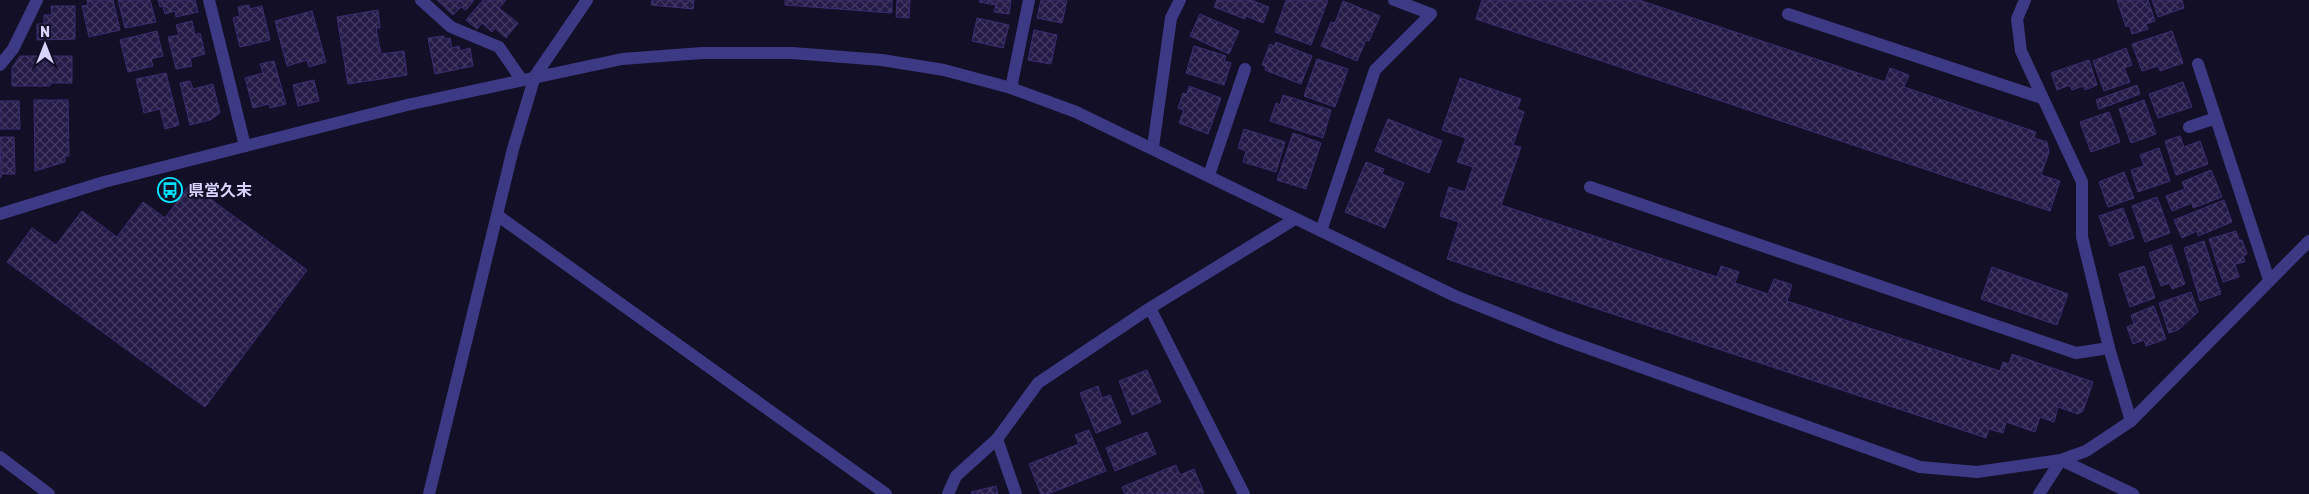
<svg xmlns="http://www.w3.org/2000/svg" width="2309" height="494" font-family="Rubik,'Noto Sans JP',sans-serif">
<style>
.building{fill:url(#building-cross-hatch);stroke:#3b2d73}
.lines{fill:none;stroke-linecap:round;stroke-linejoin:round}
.service{stroke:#3d3a85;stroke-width:12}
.minor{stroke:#3d3a85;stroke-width:12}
.tertiary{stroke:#3d3a85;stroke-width:12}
.labels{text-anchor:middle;stroke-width:4;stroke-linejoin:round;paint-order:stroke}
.poi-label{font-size:16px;font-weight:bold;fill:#d9d4ff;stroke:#130f26;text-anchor:start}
</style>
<defs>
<pattern id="building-cross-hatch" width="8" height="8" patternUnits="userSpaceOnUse" patternTransform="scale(1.25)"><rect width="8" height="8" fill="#241b47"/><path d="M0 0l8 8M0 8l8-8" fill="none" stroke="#433b63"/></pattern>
</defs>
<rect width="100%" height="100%" fill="#130f26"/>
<path class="building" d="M87,0H113L120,30L89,37L82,6L88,5Z
M118,0H150L156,22L125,28Z
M158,0H195L198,12L176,17L175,11L165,14L163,6L160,7Z
M437,0H474L466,10L461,7L453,15Z
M483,0H506L499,8L518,23L506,38L495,28L492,32L482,23L477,29L466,20Z
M652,0H694L693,9L651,5Z
M785,0H892V13L785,5Z
M897,0H910L909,18L896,17Z
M980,0H1011L1009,14L994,12L996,5L979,2Z
M1041,0H1067L1062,23L1037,18Z
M1217,0H1251L1269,7L1263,23L1246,16L1245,19L1214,7Z
M1286,0H1328L1311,45L1275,32Z
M1482,0H1639L1885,82L1890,68L1909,75L1904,87L2036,132L2034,138L2047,142L2049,152L2041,175L2060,181L2050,211L1476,19Z
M2117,0H2148L2155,21L2146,24L2148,29L2132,34L2129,25L2126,27Z
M2152,0H2182L2184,8L2158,17Z
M1343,1L1380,16L1369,41L1366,40L1357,61L1321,46L1331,22L1335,23Z
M249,5L250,9L262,6L270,40L240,47L233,18L240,16L238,7Z
M51,6H75V39L37,40V24H44V15H52Z
M378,10L380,28H376L381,54L404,51L407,75L348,84L337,17Z
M312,11L326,62L309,67L307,60L287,66L275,21Z
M1200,14L1239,31L1229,54L1190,36Z
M977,18L1009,25L1003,48L972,41Z
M192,21L195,35L200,33L205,54L190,58L192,66L176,69L168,37L179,35L176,25Z
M1034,30L1057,35L1051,64L1028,60Z
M157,31L163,56L151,59L153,66L128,72L120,40Z
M2172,31L2183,63L2160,71L2158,66L2142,71L2132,44Z
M444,36L445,39L450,38L452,48L459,46L460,51L470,48L473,66L435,74L428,38Z
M1276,42L1312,56L1301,84L1265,70L1266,67L1262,65L1270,44L1274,46Z
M1194,46L1226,56L1224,61L1231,63L1224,85L1186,73Z
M2126,48L2132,65L2124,68L2130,82L2104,91L2093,61Z
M20,56H72V83H50V86H12V68Z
M1317,59L1348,69L1335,107L1304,96Z
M2089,60L2097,85L2085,90L2083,86L2072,90L2070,85L2057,90L2051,73Z
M274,61L286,104L270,108L269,104L253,108L245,78L263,73L260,64Z
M166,73L179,125L165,129L160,109L144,113L136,79Z
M1460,78L1521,99L1517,109L1524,112L1513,145L1521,147L1501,205L1717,277L1721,266L1739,272L1735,283L1768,294L1774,279L1790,284L1792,285L1787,301L2000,371L2003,362L2009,364L2012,354L2093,382L2083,411L2078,414L2058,407L2054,422L2040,417L2035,432L2006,422L2003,433L1989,429L1986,438L1447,259L1459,222L1440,216L1449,187L1465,192L1473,167L1457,162L1466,138L1442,130Z
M314,80L319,101L298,106L293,85Z
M190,81L193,89L213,84L220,113L210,120L190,125L180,83Z
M2183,82L2192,107L2158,118L2149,94Z
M2137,85L2140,94L2099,109L2096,100Z
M1189,86L1221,98L1208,134L1179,123L1184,110L1178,108L1183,93L1187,94Z
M1283,95L1331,110L1323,138L1270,121L1276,103L1280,105Z
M34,100H68L69,156H65V162L35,171Z
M2144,100L2156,134L2131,143L2119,109Z
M0,101H19L20,129H0Z
M2109,112L2120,142L2091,152L2080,122Z
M1388,119L1442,141L1429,173L1375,151Z
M1244,129L1285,142L1276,172L1243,162L1246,151L1238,148Z
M1293,133L1321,143L1306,189L1277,180Z
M2180,136L2184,147L2200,141L2208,164L2176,175L2165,141Z
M0,137H14L15,174H1V178Z
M2159,148L2170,181L2138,192L2131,170L2144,166L2140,155Z
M1366,162L1384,169L1382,174L1404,183L1385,228L1345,212Z
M2211,170L2222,197L2193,208L2192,203L2172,211L2166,196L2185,189L2182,182Z
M2124,172L2134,198L2108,207L2099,182Z
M190,184L307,270L205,407L7,262L32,228L56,245L82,211L117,237L143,202L165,218Z
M2157,197L2170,233L2145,242L2132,206Z
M2224,200L2232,222L2198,236L2197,231L2182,238L2174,220Z
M2123,208L2134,238L2110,246L2099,216Z
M2236,231L2239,240H2242L2247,254L2243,256L2245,262L2235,264L2239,277L2223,282L2209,239Z
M2204,241L2221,294L2200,301L2184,248Z
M2171,245L2185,284L2172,289L2170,283L2161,286L2149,253Z
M2144,266L2155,298L2130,307L2119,274Z
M1992,267L2068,294L2057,325L1981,299Z
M2191,292L2198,312L2178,330L2169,333L2159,303Z
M2154,306L2166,339L2146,346L2144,340L2133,344L2127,327L2134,324L2131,315Z
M1147,370L1161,402L1132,415L1119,381Z
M1098,386L1102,398L1110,395L1121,423L1096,433L1080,393Z
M1089,430L1106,471L1048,494H1041L1029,464L1079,444L1075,435Z
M1147,432L1156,454L1115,471L1106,448Z
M1176,465L1180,475L1194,469L1204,493L1125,494L1122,487Z
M996,486L998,494H972L971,492Z"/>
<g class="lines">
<path class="service" d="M209,0L245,146
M421,0L451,27L499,47L521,79
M1788,14L2042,98
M2198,64L2269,280
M1011,88L1029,0
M2189,127L2216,118
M1209,175L1245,69
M1590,187L2076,353L2109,348
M997,439L1016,494"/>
<path class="minor" d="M2025,0L2017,19L2021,51L2082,182V237L2109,348L2131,421
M0,65L13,49L37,0
M1153,147L1171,18L1180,0
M497,215L886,494
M1321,231L1375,70L1431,14L1394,0
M1150,308L1244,494
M0,457L49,494
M429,494L513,149L535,76
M948,494L956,476L997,439L1038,383L1150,308L1295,219
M2039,494L2061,460L2133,494"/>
<path class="tertiary" d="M535,76L587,0
M0,214L104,182L407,105L622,59L702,53H792L882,60L944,70L1011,88L1076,112L1455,296L1557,337L1920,467L1977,472L2061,460L2086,451L2131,421L2309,241"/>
</g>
<defs>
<symbol id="bus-ring" viewBox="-11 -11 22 22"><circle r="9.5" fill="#130f26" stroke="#00e5ff" stroke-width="1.5"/><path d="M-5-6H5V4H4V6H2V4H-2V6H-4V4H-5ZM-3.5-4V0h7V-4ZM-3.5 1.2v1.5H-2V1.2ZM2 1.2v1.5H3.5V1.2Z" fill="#00e5ff"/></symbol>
</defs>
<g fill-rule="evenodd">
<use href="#bus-ring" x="156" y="176" width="28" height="28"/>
</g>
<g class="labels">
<g class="poi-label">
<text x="188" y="196">県営久末</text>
</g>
</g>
<g transform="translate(45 45)" stroke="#130f26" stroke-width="4" paint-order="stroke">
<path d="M0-4L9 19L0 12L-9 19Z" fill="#d9d4ff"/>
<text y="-8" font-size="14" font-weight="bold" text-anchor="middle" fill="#d9d4ff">N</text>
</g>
</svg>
